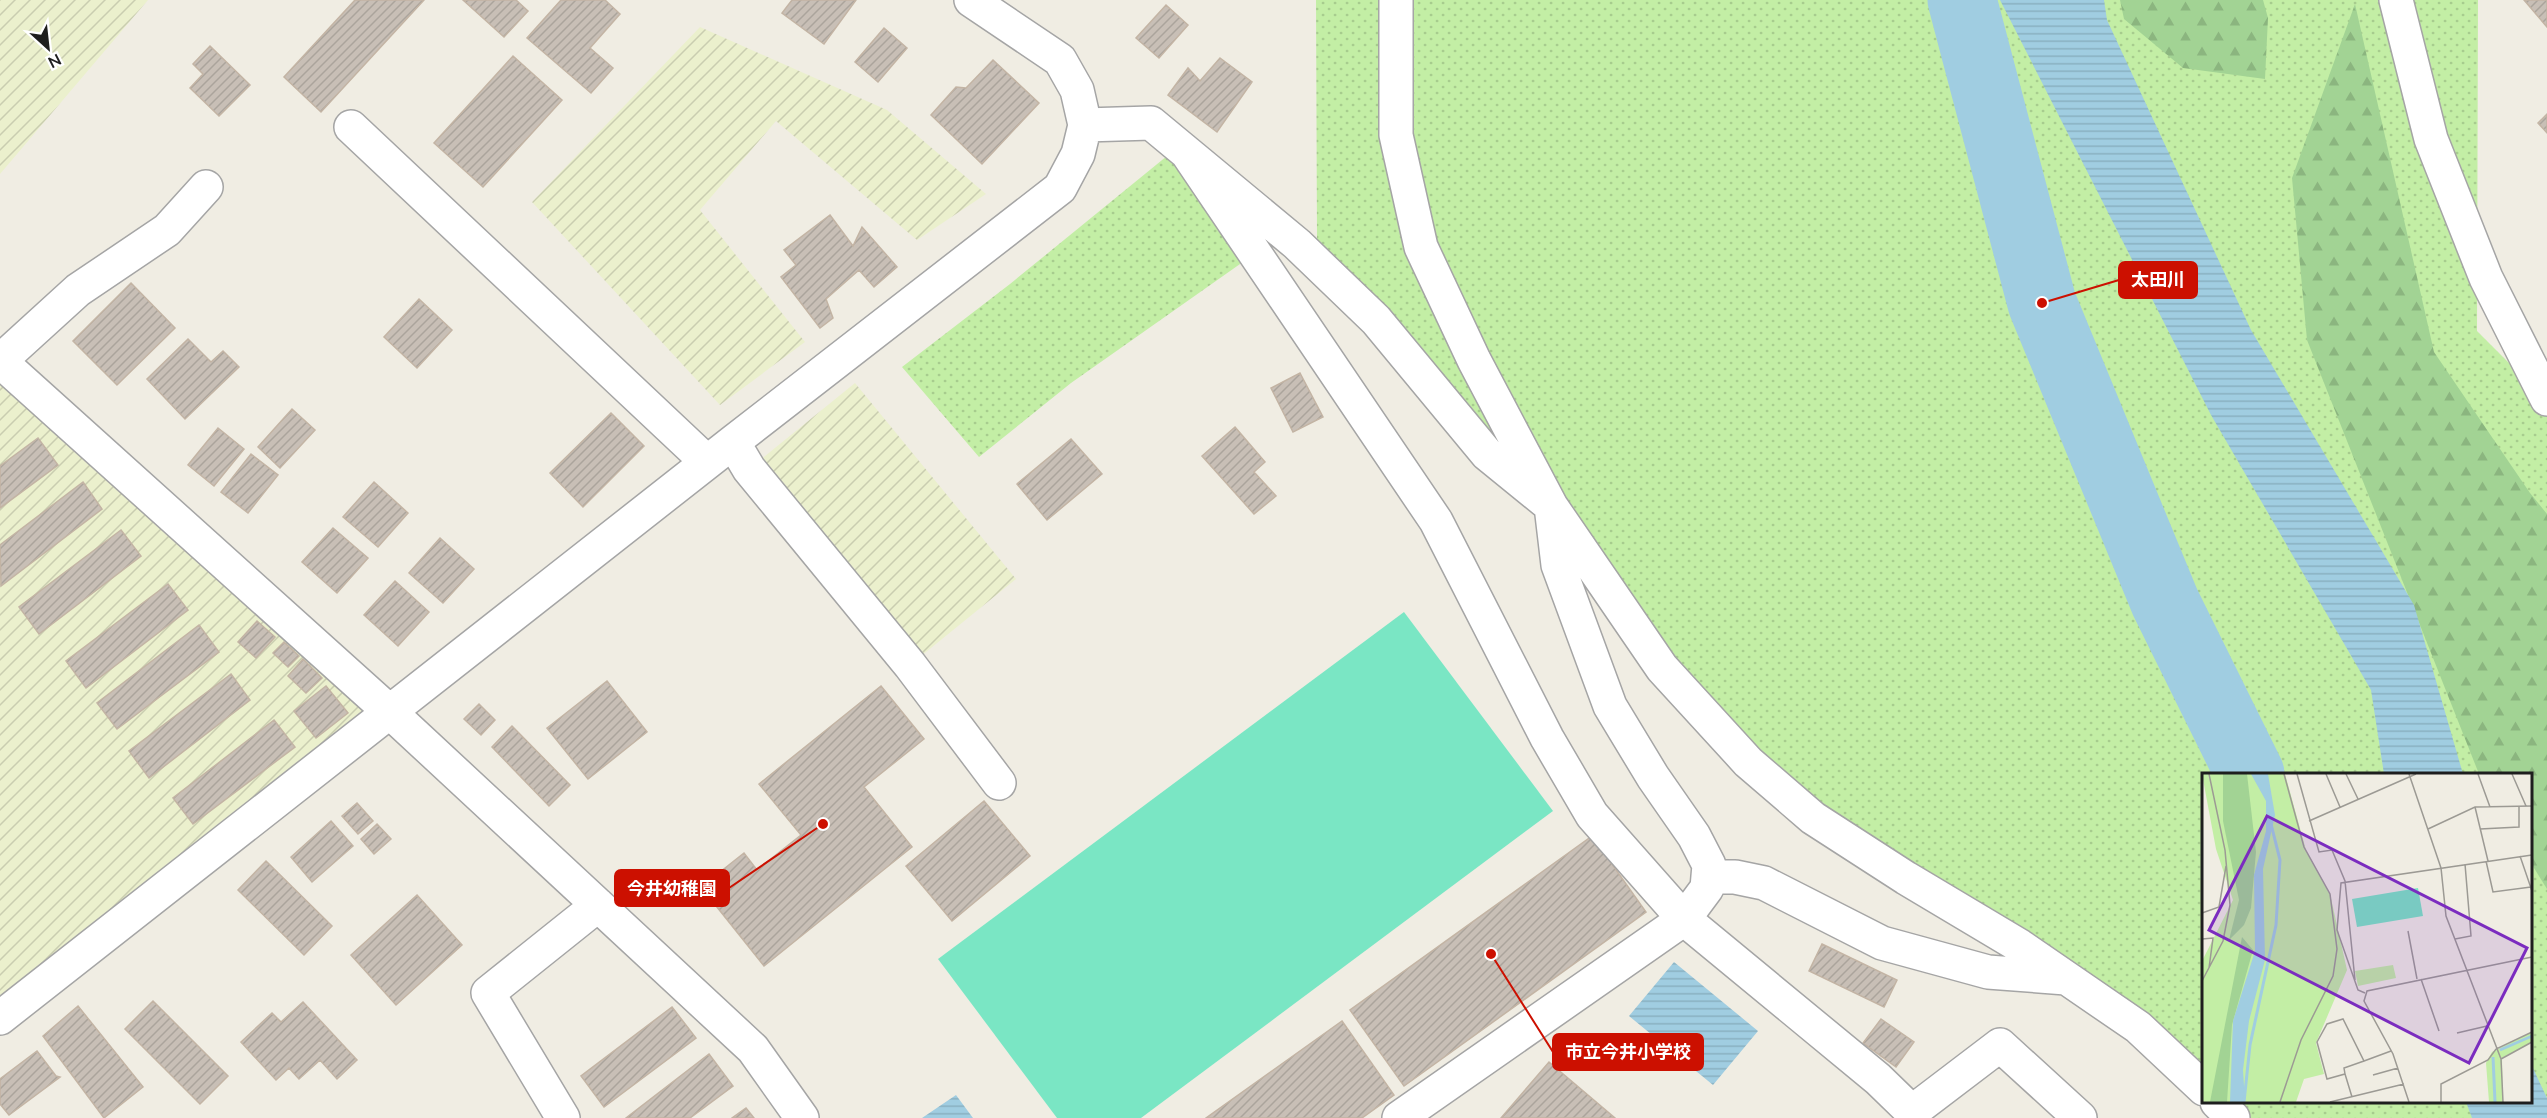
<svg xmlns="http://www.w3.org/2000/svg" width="2547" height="1118" font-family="Mulish,'Noto Sans JP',sans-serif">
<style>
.farmland{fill:url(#farmland-furrows)}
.grass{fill:url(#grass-dots);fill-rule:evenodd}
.forest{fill:url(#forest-firs)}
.pitch{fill:#7ae6c4}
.water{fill:url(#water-rules)}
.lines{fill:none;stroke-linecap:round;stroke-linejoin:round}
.river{stroke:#a0cde1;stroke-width:69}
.building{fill:url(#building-hatch);stroke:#c3b4a4;stroke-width:1.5}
.minor-casing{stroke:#a5a5a5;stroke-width:36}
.minor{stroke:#fff;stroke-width:33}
.inset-river{fill:none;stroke:#a0cde1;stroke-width:3}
.inset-road{fill:none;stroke:#9c9a94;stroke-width:1.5}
.view{fill:#7b2cbf;fill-opacity:0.15;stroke:#7b2cbf;stroke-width:3}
.inset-edge{fill:none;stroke:#1e1e1e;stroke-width:3}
.leader{fill:none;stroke:#cc1000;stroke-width:2}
.callout-dot{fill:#cc1000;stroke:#fff;stroke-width:2}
.callout{fill:#cc1000;stroke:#cc1000;stroke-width:2}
.callout-label{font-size:18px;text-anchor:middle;font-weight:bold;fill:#fff}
</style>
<defs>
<pattern id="farmland-furrows" width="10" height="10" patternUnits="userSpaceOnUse" patternTransform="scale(1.5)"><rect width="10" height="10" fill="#ebf0cd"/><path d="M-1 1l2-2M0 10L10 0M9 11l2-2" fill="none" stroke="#c9cdb0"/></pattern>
<pattern id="grass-dots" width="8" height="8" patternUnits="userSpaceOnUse" patternTransform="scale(1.5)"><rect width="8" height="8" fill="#c3eea5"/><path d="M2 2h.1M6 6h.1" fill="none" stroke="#a7cc8e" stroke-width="1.8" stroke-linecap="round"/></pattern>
<pattern id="forest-firs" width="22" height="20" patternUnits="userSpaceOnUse" patternTransform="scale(1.5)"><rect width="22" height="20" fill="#a2d394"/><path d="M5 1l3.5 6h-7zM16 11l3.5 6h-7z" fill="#8bb57f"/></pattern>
<pattern id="water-rules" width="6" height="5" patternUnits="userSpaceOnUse" patternTransform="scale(1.5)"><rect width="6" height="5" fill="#a0cde1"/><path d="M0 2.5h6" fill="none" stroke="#89b0c1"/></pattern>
<pattern id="building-hatch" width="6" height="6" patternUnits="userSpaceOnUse" patternTransform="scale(1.5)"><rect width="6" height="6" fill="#c8bfb6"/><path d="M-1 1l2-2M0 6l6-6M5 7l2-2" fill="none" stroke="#aba49c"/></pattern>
</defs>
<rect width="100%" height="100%" fill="#f0ede3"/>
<path class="farmland" d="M0,0H148L0,174Z
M700,27L887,110L986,194L917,240L776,121L700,210L805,342L720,405L532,202Z
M0,361L391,713L0,1018Z
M855,383L1016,579L910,665L749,469Z"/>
<path class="grass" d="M1316,0H2478L2477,331L2547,401V1118H2218L2109,1007L1748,762L1551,506L1317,240ZM2204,774H2530V1102H2204Z
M1167,156L1250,257L1071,383L979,457L902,367L1010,284Z"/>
<path class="forest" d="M2120,0H2263L2268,18L2265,79L2183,68L2124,19Z
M2355,4L2434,352L2530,493L2547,514V889L2531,863L2530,774H2479L2307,340L2292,178Z"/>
<path class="pitch" d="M1404,612L1553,811L1141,1118H1057L938,959Z"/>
<path class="water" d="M2000,0H2104L2107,20L2251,330L2414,605L2463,774H2384L2371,690L2211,415Z
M1674,962L1758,1031L1713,1085L1629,1016Z
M2531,1064L2547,1098V1118H2472L2466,1102H2530Z
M956,1095L973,1118H922Z"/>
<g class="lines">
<path class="river" d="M1962,0L2042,303L2165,602L2250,774"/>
</g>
<path class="building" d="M355,0H424L321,112L284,77Z
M463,0H516L528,11L504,37Z
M561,0H605L620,14L590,48L613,68L591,93L527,38Z
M792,0H856L824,44L782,13Z
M2524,0H2547V27Z
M1166,5L1188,25L1159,58L1136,38Z
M884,28L907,48L878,82L855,62Z
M210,46L250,85L219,116L190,88L203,74L193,64Z
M513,56L562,100L483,187L434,143Z
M1220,58L1252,82L1217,132L1168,95L1188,68L1200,81Z
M993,60L1039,103L982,164L931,115L956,87L966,88Z
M2547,114V133L2538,123Z
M830,215L853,246L862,227L897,267L874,287L859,270L826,299L833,318L820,328L781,277L796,265L784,250Z
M131,283L175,328L117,385L73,341Z
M419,299L452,330L417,368L384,337Z
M188,339L211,362L223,351L239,367L185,419L147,379Z
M1300,373L1323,417L1293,432L1271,388Z
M292,409L315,430L280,468L258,447Z
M611,413L644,446L583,507L550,473Z
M1235,427L1265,462L1254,472L1276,496L1254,514L1202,456Z
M218,428L244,449L214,486L188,465Z
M38,438L58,465L0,508V466Z
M1071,439L1102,474L1047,520L1017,484Z
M251,454L278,475L248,513L221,492Z
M83,482L102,509L1,586L0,545Z
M374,482L408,513L378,547L343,517Z
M333,528L368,558L337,593L302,562Z
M121,530L141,556L39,634L19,607Z
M440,538L474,569L443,603L409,573Z
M395,581L429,612L398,646L364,615Z
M168,584L188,610L86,688L66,661Z
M257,621L275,637L256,658L238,642Z
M199,625L219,652L117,729L97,703Z
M284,642L299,656L288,667L273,653Z
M303,659L322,678L306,693L288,676Z
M231,674L250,700L149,778L129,751Z
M607,681L647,732L588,779L547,728Z
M326,686L348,713L316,738L294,711Z
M881,686L924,739L864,787L912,847L764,966L701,887L744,853L757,870L801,835L759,784Z
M479,704L495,720L481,735L464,719Z
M274,720L295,747L193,824L173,798Z
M512,726L570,785L549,806L492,747Z
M984,801L1030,856L952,921L906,866Z
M357,803L373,821L358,834L342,816Z
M331,821L353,846L312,882L291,857Z
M377,824L391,839L374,854L361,839Z
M1592,836L1646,912L1404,1086L1350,1010Z
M266,861L332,926L304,955L238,890Z
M417,895L462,945L396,1005L351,955Z
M1822,944L1897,980L1884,1007L1809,971Z
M153,1001L228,1076L200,1104L125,1029Z
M303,1002L357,1060L337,1079L320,1060L299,1079L289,1068L276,1080L241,1042L272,1013L281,1022Z
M78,1006L143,1087L104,1118L43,1036Z
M672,1007L696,1038L604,1107L581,1076Z
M1881,1019L1914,1042L1896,1067L1863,1043Z
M1342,1021L1394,1095L1362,1118H1206Z
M37,1051L56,1076L60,1077L9,1115L0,1104V1079Z
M709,1054L733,1086L690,1118H626Z
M1549,1062L1615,1118H1501Z
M746,1108L754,1118H732Z"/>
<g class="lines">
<defs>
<path id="minor" d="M1396,0V135L1421,247L1474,360L1551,506L1662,668L1748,762L1813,818L1906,878L2020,946L2138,1027L2204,1089
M2396,0L2431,139L2486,278L2547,399
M1085,125L1151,123L1297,244L1376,320L1487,454L1551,506L1558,565L1610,706L1653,777L1694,836L1709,865L1707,888L1684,919L1399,1118
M351,127L707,462
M1187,153L1436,521L1547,738L1592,815L1684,919L1878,1079L1912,1112L2000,1045L2080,1118
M0,361L391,713L753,1049L802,1118
M0,361L78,290L167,230L206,187
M733,442L749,469L910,665L999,783
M1708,877H1735L1764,883L1882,943L1988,972L2066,978
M0,1018L733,442L1060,188L1078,154L1085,125L1077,90L1060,60L971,0
M2217,1102L2233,1118
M563,1118L488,993L598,905"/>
</defs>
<use href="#minor" class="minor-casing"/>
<use href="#minor" class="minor"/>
</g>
<g transform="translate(2202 773)">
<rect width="330" height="330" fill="#f0ede3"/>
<path d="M0,1H83L104,77L128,121L145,197L114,270L122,301L102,306L94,329H0V188L31,127L14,76ZM191,192L194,205L156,213L153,198ZM330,259V269L300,285L301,329H287L284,290L290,279Z" fill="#c3eea5"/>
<path d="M21,1H45L54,79L49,135L42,152L27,167L37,127L21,48ZM40,164L51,177L30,252L25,329H8Z" fill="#a2d394"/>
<path d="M216,115L221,143L155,154L150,126Z" fill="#7ae6c4"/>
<path d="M49,1H66L73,42L61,96L63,187L47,248L41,297L43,329H28L31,248L53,178L52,102L64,58V28Z" fill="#a0cde1"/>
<path class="inset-river" d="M298,277L330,263M291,284L293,329M42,329L48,272L74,152L78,87L69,51"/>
<path class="inset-road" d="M95,1L117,79L130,77L143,108L153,207M124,1L138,34M144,1L156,26M207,1L239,95L244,143L299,286M276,1L288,34M310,1L324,33M273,34L286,88M107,48L214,1M226,56L273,34L330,33M278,56L317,54V33M318,83L330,118M284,88L291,119L329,114M0,140L17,134L24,93M206,158L215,206M0,166L11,165L7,195M253,166L269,163L263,91M219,206L237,258M0,208L21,168L28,132L23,77L7,1M163,220L156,217L135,157L139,110L330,82M255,260L285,253M143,301L142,295L162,288M171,302L196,295M150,324L143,301L125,306L115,269L125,251L141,246L162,288L189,278M78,329L99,267L131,203L135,176L128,121L102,74L82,1M128,329L202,311M207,329L191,281L162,228L165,218L330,184M239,329V311L286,287L294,276L330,259M301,329L299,286L330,269"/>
<path class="view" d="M65,43L325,175L267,290L7,157Z"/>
<rect width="330" height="330" class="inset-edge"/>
</g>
<path class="leader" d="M2042 303L2119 280M823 824L729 888M1491 954L1553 1052"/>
<g class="callout-dot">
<circle cx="2042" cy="303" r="6"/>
<circle cx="823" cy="824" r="6"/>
<circle cx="1491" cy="954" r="6"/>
</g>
<g class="callout">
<rect x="2119" y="262" width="78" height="36" rx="6"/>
<rect x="615" y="870" width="114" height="36" rx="6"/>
<rect x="1553" y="1034" width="150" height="36" rx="6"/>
</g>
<g class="callout-label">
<text x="2158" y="286">太田川</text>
<text x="672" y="895">今井幼稚園</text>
<text x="1628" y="1058">市立今井小学校</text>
</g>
<g transform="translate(48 48) rotate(153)" stroke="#ffffff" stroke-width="4.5" paint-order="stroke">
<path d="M0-4.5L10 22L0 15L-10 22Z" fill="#1e1e1e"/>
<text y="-9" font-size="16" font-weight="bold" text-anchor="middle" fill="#1e1e1e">N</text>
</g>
</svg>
